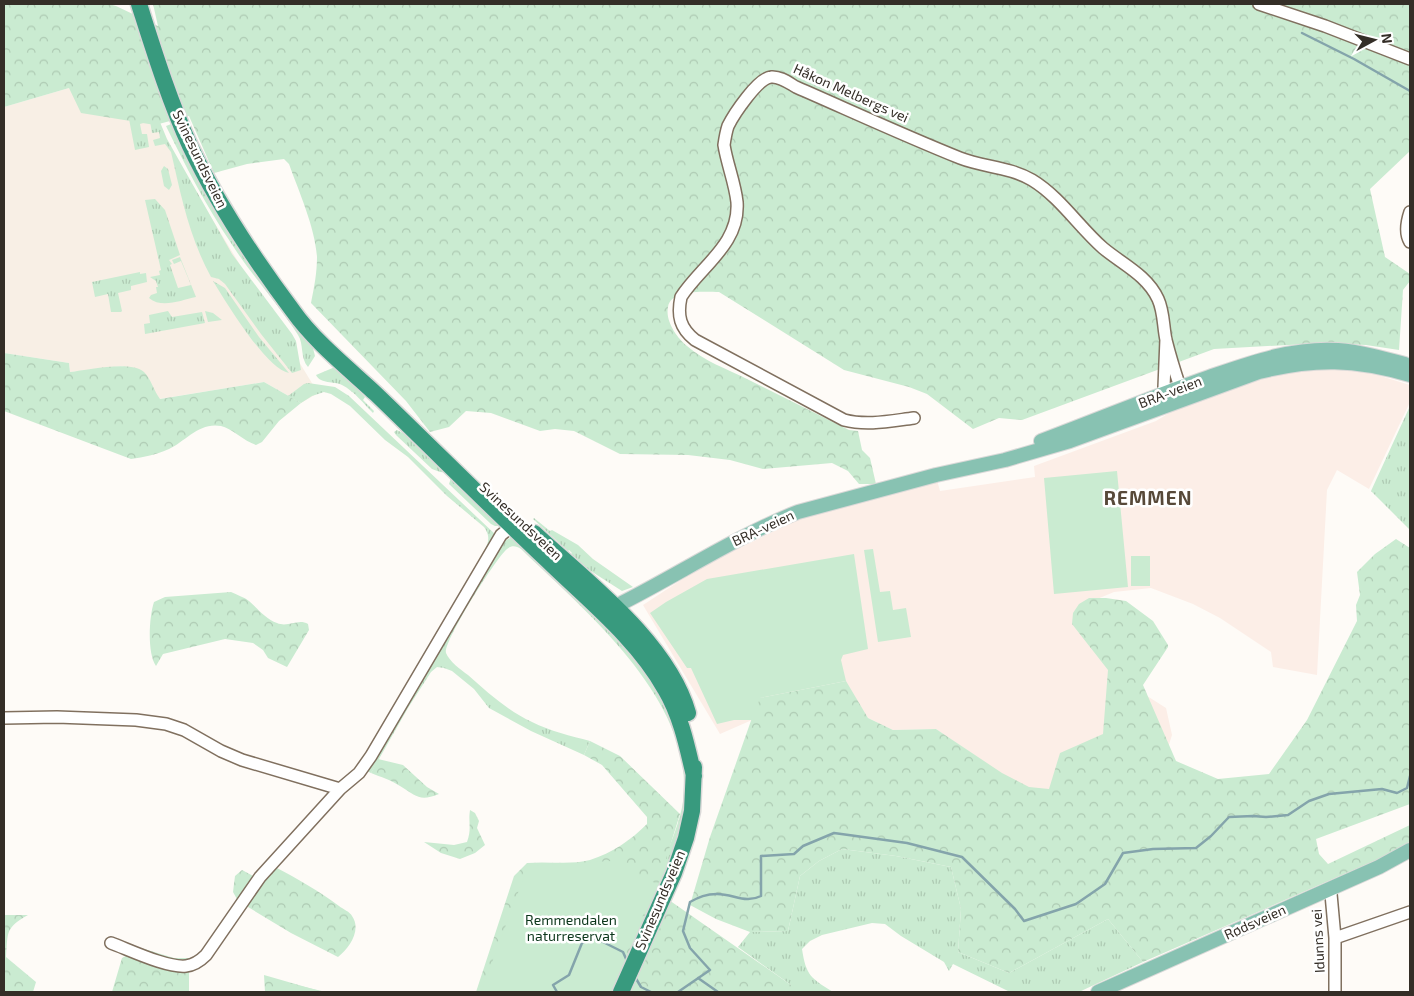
<svg xmlns="http://www.w3.org/2000/svg" width="1414" height="996" font-family="'Exo 2',sans-serif">
<style>
.built{fill:#f8efe5}
.education{fill:#fceee7}
.grass{fill:url(#grass-tufts)}
.forest{fill:url(#forest-crowns)}
.park{fill:#caebd1}
.lines{fill:none;stroke-linecap:round;stroke-linejoin:round}
.stream{stroke:#84a4ab;stroke-width:2.5}
.minor-casing{stroke:#80705f;stroke-width:14}
.major-casing{stroke:#dad9d8;stroke-width:16}
.highway-casing{stroke:#dad9d8;stroke-width:19}
.minor{stroke:#fff;stroke-width:11}
.major{stroke:#88c2b2;stroke-width:14}
.highway{stroke:#389a7e;stroke-width:16}
.labels{text-anchor:middle;stroke-width:5;stroke-linejoin:round;paint-order:stroke}
.street-label{font-size:14px;fill:#342e27;stroke:#fff}
.park-label{font-size:14px;fill:#0b351a;stroke:#fff}
.district-label{font-size:19px;font-weight:bold;letter-spacing:1px;fill:#574939;stroke:#fff}
</style>
<defs>
<pattern id="grass-tufts" width="24" height="20" patternUnits="userSpaceOnUse" patternTransform="scale(1.25)"><rect width="24" height="20" fill="#caebd1"/><path d="M3 7l-1-3M5 7V3M7 7l1-3M15 17l-1-3M17 17v-4M19 17l1-3" fill="none" stroke="#aecab3"/></pattern>
<pattern id="forest-crowns" width="20" height="18" patternUnits="userSpaceOnUse" patternTransform="scale(1.25)"><rect width="20" height="18" fill="#caebd1"/><path d="M2 6a3 3 0 1 1 6 0M12 15a3 3 0 1 1 6 0" fill="none" stroke="#aecab3"/></pattern>
</defs>
<rect width="100%" height="100%" fill="#fefbf7"/>
<path class="built" d="M69,88L155,125L318,393L301,403L264,382L159,399L156,394L123,366L70,372L69,363L4,353V107Z"/>
<path class="education" d="M1341,369L1374,374L1410,385V402L1369,489L1337,470L1327,490L1317,675L1273,667L1271,652L1220,618L1193,604L1151,588L1114,592L1090,602L1133,687L1166,708L1172,735L1158,779L1049,806L936,729L893,730L868,718L845,681L760,698L752,720L720,734L643,605L704,565L808,515L937,480L940,491L1035,477L1034,466L1156,421L1174,410L1285,371Z"/>
<path class="grass" d="M128,114L157,115L167,139L232,254L292,334L296,341L301,370L292,373L261,334L225,284L219,279L211,277C189,237 181,195 171,152L165,144L155,146L153,140L160,138L159,132L152,133L150,121L140,124L142,134H147L149,147L135,150Z
M174,123L312,344L315,356L308,367C300,358 304,344 298,335C278,303 251,275 231,243C206,206 185,165 166,126Z
M164,166L168,169L172,185L169,190L164,186L161,171Z
M155,199L165,210L180,255L169,260L172,264L170,265L178,288L191,285L181,261L174,264L172,260L180,257L196,297C181,300 162,309 149,298L151,295L157,293L156,287H158L156,281L150,277L160,275L159,271L161,270L145,200Z
M140,272V274L146,273L147,282L131,286V290L118,293L122,311L121,312H111L108,294L95,297L92,282Z
M213,281L225,288L259,337L289,373C266,369 226,302 213,281Z
M168,311L172,317L202,312L205,323L145,334L144,324L150,323L149,315Z
M205,311L213,313L222,320L208,322Z
M335,367L347,376L365,397L363,400L374,411L373,413C364,404 354,391 342,385C334,381 320,384 316,375Z
M308,383L335,387L349,396L497,536L375,744L371,745L480,559C486,547 493,539 484,527L447,496L408,457L385,440L350,406L331,394L324,392L312,396L301,403L288,396L304,384Z
M1410,406V530L1371,491Z
M397,430L424,444L451,473L440,472L432,469L396,435L394,432Z
M451,478H458L496,517L499,526H495L491,524L449,484Z
M534,518L550,531L552,530L578,545L593,559L633,587L622,591L586,568L571,554L572,553L569,550L568,551L533,519Z
M512,537L612,627L659,682L688,763L682,839L632,957C643,923 655,890 666,856C672,839 680,821 683,802C696,701 585,611 521,549C516,546 512,545 507,549C496,558 443,642 446,653C449,661 461,670 468,675C487,692 508,711 532,722C550,731 571,736 590,741L584,755L531,731L489,708L474,689L452,671L444,668L437,667L431,672L408,708L371,773L365,770L501,543Z
M842,849L896,856L951,867L961,909L958,952L1009,973L1108,919L1143,962L1079,992H1010L953,964L949,971L944,962L901,936L885,924L872,923L822,935L810,941L802,949C806,976 811,978 833,992H791V985L738,947L750,932L788,931L800,876L819,861Z"/>
<path class="forest" d="M4,4H109L116,6L158,26L153,4H1410V151L1370,189L1385,257L1410,274V281L1403,290L1399,350L1366,345L1325,343L1214,349L1022,420L999,418L973,429L927,394L909,387L844,370L719,292C705,292 671,289 668,307C665,321 677,338 687,346C704,361 727,369 747,379C781,396 815,413 849,430L858,431L862,450L870,458L876,484H859L848,471L832,463L763,469L730,460L688,455L620,454L574,431L555,429L540,431L491,413L466,411L449,427L430,432L406,401L311,303C314,288 317,273 317,257C315,227 299,192 289,164L284,159L247,164L214,173L189,116L155,125L81,113L69,88L4,107Z
M4,353L69,363L70,372C87,370 131,360 144,372C151,379 154,391 160,399L264,382L301,403L279,421L262,442L256,445C244,441 231,428 221,426C199,422 186,441 169,449C156,455 144,457 131,459L4,411Z
M1396,539L1410,548V804L1316,839L1319,854L1328,864L1410,825V842L1388,855L1143,962L1108,919L1009,973L958,952L961,909L951,867L896,856L842,849L819,861L800,876L788,931L750,932L716,919L690,905L710,837L759,698L846,681L868,718L893,730L936,729L1002,773L1029,787L1049,789L1060,753L1103,734L1108,670L1072,624L1073,613L1079,604L1089,598H1106L1126,601L1153,621L1168,645V647L1143,685L1176,761L1218,779L1269,774L1307,720L1357,621L1356,605L1360,595L1357,572L1375,554Z
M231,592C237,595 244,597 249,601C258,609 266,619 277,623C288,628 298,618 308,624L309,630L287,667L268,658L263,650L253,643L225,639L163,654L156,666C147,653 149,617 154,602L165,597Z
M590,741L620,756L680,814L656,891L791,985V992H476L514,876L527,863C547,861 572,865 590,860C612,853 631,840 647,824V817L602,765L584,755Z
M378,759L403,765L427,787L439,794C419,802 417,796 400,786C391,780 381,777 371,773Z
M470,810L475,813L479,821L477,828L485,845L475,853L460,859L441,853L424,842L454,845L467,842C472,828 468,823 470,810Z
M275,867C298,879 319,891 339,906C343,909 350,912 352,916C362,930 349,948 338,957L291,933L238,901L233,892L235,876L242,870L255,877Z
M4,915H28C5,928 8,932 6,957L36,982L33,992H4Z
M141,948L174,958H191L189,971V992H112L122,958Z
M264,975L323,992H265Z"/>
<path class="park" d="M1117,471L1128,587L1054,594L1044,478Z
M873,549L880,592L890,591L893,610L906,608L911,637L878,642L864,550Z
M854,554L868,649L843,655L841,660L846,681L760,698L752,720H734L717,724L691,668H687L650,613L666,602L707,579Z
M1131,556H1150V586H1131Z
M611,861L657,884L625,955L623,970L614,992H481L528,866Z
M288,983L326,992H288Z"/>
<g class="lines">
<path class="stream" d="M1302,33L1354,59L1410,91
M635,977L641,987L651,992
M698,978L718,992
M557,992L553,985L569,975L582,943L595,938L623,952L627,961
M678,992L710,970L690,948L683,931L690,902C699,897 706,894 717,894C734,894 745,904 761,896V856L794,854L803,846L834,833L907,843L962,857L1015,909L1024,921L1076,904L1105,884L1123,853L1153,849L1196,848L1211,836L1229,817L1253,816L1266,817L1288,815L1309,801L1329,794L1382,789L1397,793L1407,788L1410,776"/>
<defs>
<path id="minor" d="M1259,4L1325,26L1410,59
M1410,212C1407,221 1405,234 1410,242
M1166,339L1164,387V393L1169,397
M914,418C890,421 867,426 844,420L695,340C680,328 677,316 681,297C701,266 740,244 737,202C735,183 727,164 724,145C725,138 726,132 728,126C734,114 758,78 771,77C780,76 789,83 796,87C851,111 905,136 960,158C983,167 1010,167 1032,180C1060,197 1079,227 1103,248C1122,264 1147,275 1158,299C1164,312 1163,326 1166,340C1170,356 1175,372 1180,387L1178,395
M4,718L57,717L136,720L166,724L184,730L221,751L242,760L340,789
M1329,889L1331,894L1335,938V992
M1335,938L1410,912
M111,943C130,950 167,968 186,966C194,965 200,961 206,955L260,877L340,789L359,773L371,756L501,535L512,526"/>
<path id="major" d="M1041,441C1097,420 1152,397 1209,377C1250,363 1293,347 1338,350C1361,352 1383,358 1405,364
M609,614L622,603C681,573 737,536 798,512L936,475L1005,460L1070,441L1259,372C1315,358 1355,359 1410,375
M1098,992L1379,867L1410,850"/>
<path id="highway" d="M139,4C154,51 169,100 190,146C218,205 254,259 293,311C314,341 349,369 376,394C433,449 489,505 547,560C588,600 637,639 665,689C681,716 687,746 694,776
M534,533C586,581 668,642 688,713
M621,992L674,873L686,838L692,811L694,767"/>
</defs>
<use href="#minor" class="minor-casing"/>
<use href="#major" class="major-casing"/>
<use href="#highway" class="highway-casing"/>
<use href="#minor" class="minor"/>
<use href="#major" class="major"/>
<use href="#highway" class="highway"/>
</g>
<g class="labels">
<g class="street-label">
<text transform="translate(851 93) rotate(24)" y="5">Håkon Melbergs vei</text>
<text transform="translate(200 159) rotate(64)" y="5">Svinesundsveien</text>
<text transform="translate(1170 392) rotate(-21)" y="5">BRA-veien</text>
<text transform="translate(521 521) rotate(43)" y="5">Svinesundsveien</text>
<text transform="translate(763 528) rotate(-25)" y="5">BRA-veien</text>
<text transform="translate(660 900) rotate(-67)" y="5">Svinesundsveien</text>
<text transform="translate(1255 922) rotate(-24)" y="5">Rødsveien</text>
<text transform="translate(1318 941) rotate(-93)" y="5">Idunns vei</text>
</g>
<g class="park-label">
<text x="571" y="925">Remmendalen<tspan x="571" dy="16">naturreservat</tspan></text>
</g>
<g class="district-label">
<text x="1148" y="505">REMMEN</text>
</g>
</g>
<rect width="1414" height="996" fill="none" stroke="#342e27" stroke-width="10"/>
<g transform="translate(1374 40) rotate(83)" stroke="#ffffff" stroke-width="4" paint-order="stroke">
<path d="M0-4L9 19L0 12L-9 19Z" fill="#342e27"/>
<text y="-8" font-size="14" font-weight="bold" text-anchor="middle" fill="#342e27">N</text>
</g>
</svg>
